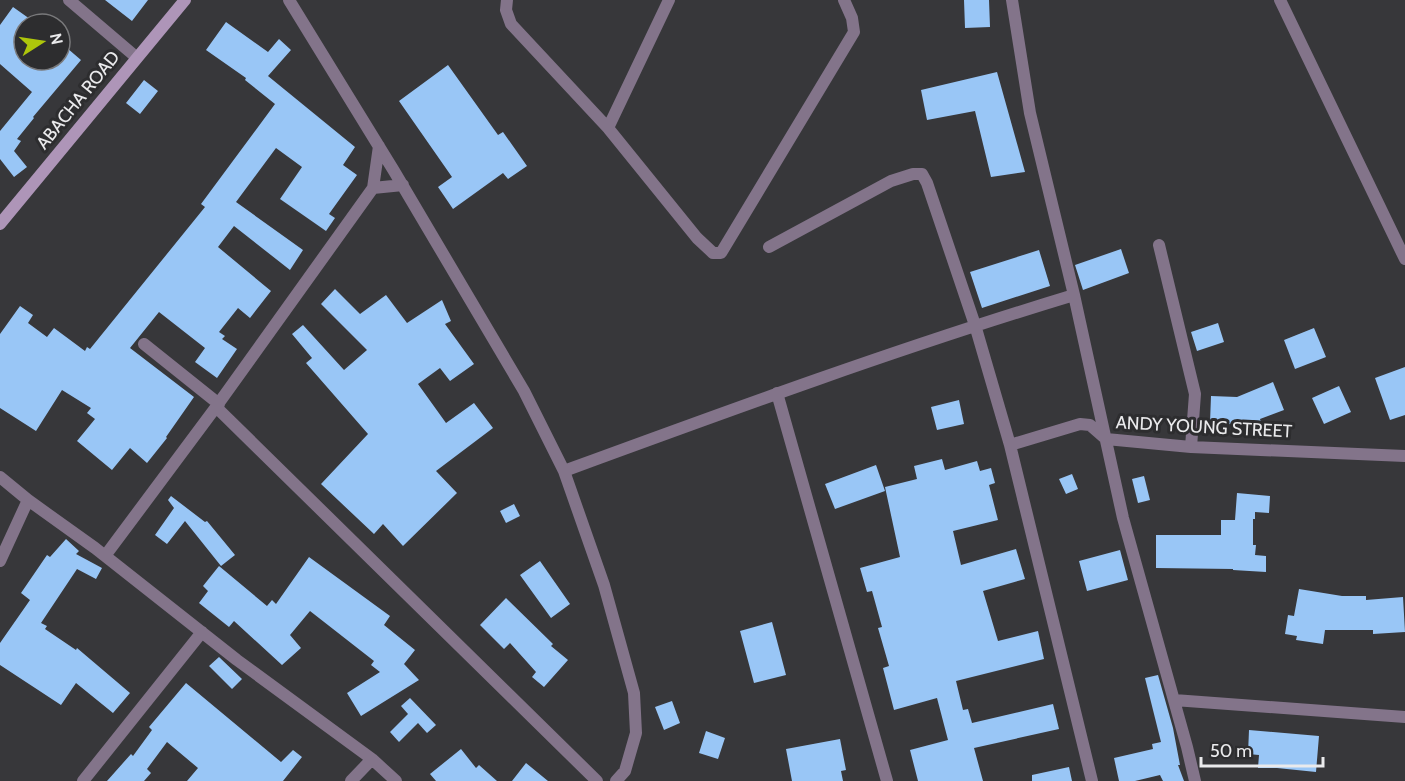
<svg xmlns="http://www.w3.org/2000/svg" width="1405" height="781" font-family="Cabin,sans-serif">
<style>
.building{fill:#99c6f6}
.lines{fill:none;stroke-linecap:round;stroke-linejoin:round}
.street{stroke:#83748a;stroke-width:12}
.secondary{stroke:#ae95b8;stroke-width:12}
.labels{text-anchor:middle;stroke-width:6;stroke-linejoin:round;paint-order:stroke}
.street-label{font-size:18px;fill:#eaeaec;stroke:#2d2d2f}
</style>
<rect width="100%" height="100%" fill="#37373a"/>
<path class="building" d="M105,0H148L132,21Z
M964,0H989L990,27L965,28Z
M13,7L37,24H24V60H60V42L81,60L33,117L34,118L17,139L21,141L14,151L27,167L14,177L0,159V131L32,92L0,64V25Z
M226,22L268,52L279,39L291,50L268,76L355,147L343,165L357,175L329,214L335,218L326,231L280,199L302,167L276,148L236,202L303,250L290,270L234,226L218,247L271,291L250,318L238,308L219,332L225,336L222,339L237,349L217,378L195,362L205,348L159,312L130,348L194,397L166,437L167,438L147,463L130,448L112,470L77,441L95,419L87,413L91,408L62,390L36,431L0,408V334L20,306L33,315L28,323L47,337L54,328L85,351L87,347L90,349L205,207L201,204L275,104L245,80L246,78L206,50Z
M448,65L498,135L503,132L527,166L508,179L503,173L453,209L438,187L452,177L399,101Z
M997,72L1025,172L991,177L975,111L927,120L921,90Z
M144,80L158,91L140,114L126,103Z
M1121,249L1129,273L1083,290L1075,265Z
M1039,250L1050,286L982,308L970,272Z
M335,289L360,314L386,295L407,323L442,300L451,321L445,324L474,364L450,381L440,368L418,384L446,423L474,403L493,428L436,471L457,493L403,546L383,524L374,534L321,484L368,434L306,363L312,358L292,334L303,325L344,370L367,350L321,304Z
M1218,323L1224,342L1197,351L1191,332Z
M1314,328L1326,357L1295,369L1284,340Z
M1405,367V415L1390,420L1375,378Z
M1273,382L1284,410L1260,419L1262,426L1249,430L1247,425L1210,423L1211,396L1237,397Z
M1339,386L1351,412L1324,424L1312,398Z
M959,400L964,424L937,430L931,407Z
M942,459L945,470L977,461L980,471L991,468L995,483L989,485L998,520L953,531L961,565L1016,549L1025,579L983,591L998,641L1038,631L1044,659L956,681L963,710L968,709L972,723L1053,704L1059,729L974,748L983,781H918L910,750L948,740L937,698L894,710L883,668L889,666L878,628L882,627L872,591L867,592L860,568L900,557L885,487L917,479L914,466Z
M876,465L885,491L835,509L825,484Z
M1072,474L1078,489L1066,494L1059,479Z
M1144,476L1150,500L1138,503L1132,479Z
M1237,493L1270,496L1269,513L1255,512V519H1253V545H1256L1255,555L1266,556V572L1233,570V569L1156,568V535H1221V520H1235Z
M171,496L205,522L207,521L235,555L221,566L185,521L167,544L155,535L174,508L168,500Z
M514,504L520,516L506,523L500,511Z
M66,539L79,551L76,554L102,568L96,579L77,569L41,623L47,626L45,629L76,650L77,648L130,693L113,713L76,683L61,705L0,665V643L30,600L21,593L47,555L50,557Z
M1120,550L1128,580L1087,591L1079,561Z
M309,557L390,616L384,625L415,650L404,664L419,680L361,716L347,693L380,672L371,665L374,661L310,611L290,635L301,648L282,665L234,621L229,627L199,603L208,591L203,586L219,566L267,606L272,600L276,604Z
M540,561L570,604L551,618L520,575Z
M1299,589L1342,596H1366V600L1403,597L1405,632L1373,634V630H1325L1323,644L1296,640L1297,636L1285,634L1288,615L1294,616Z
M506,598L553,644L551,646L568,660L544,687L532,677L536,672L510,643L504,649L480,625Z
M772,622L786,675L754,683L740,631Z
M219,657L242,679L232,689L209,666Z
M1158,675L1173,728L1180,765H1178L1184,781H1163L1160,775L1135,781H1119L1114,758L1153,749L1152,744L1161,742L1145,678Z
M186,683L281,762L293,750L302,757L283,781H187L198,768L167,742L147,769L151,773L144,781H107L131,754L133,756L152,730L149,727Z
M410,698L436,725L427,733L418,723L399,742L390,732L408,714L401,706Z
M672,701L680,723L664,730L655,707Z
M1249,730L1319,736L1316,772L1277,768H1258L1259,755L1248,754Z
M706,731L725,738L718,759L699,753Z
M840,739L846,770L841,771L843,781H792L786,749Z
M461,749L476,768L479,765L497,781H436L430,774Z
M526,763L548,781H512Z
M1069,767L1072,781H1032V775Z"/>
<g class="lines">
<path class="street" d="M69,0L136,57
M289,0L394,171L524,391L564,471L604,585L634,693L636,733L625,771L616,781
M507,0L506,10L511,24L608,128L697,238L713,253H721L854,32L852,18L844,0
M1012,0L1030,113L1074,295L1123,518L1187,747L1195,781
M1280,0L1405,259
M608,128L669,0
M373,188L379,146
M1159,245L1195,394L1191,447
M769,247L891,181L913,174H922L927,183L975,325L1010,445L1092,781
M144,344L219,404
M777,393L887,781
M216,407L597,781
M1010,445L1080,424L1090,425L1106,439L1191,447L1405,456
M564,471C733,409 902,347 1074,295
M0,477L28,500L95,548L237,660L372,759L396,781
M105,556L216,407L373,188L403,185
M0,561L28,500
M1174,700L1405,717
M83,781L202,632
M351,781L372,759"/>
<path class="secondary" d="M0,224L185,0"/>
</g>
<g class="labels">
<g class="street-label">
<text transform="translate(78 100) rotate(-51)" y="6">ABACHA ROAD</text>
<text transform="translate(1204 427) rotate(3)" y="6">ANDY YOUNG STREET</text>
</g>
</g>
<g transform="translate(42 42) rotate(78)"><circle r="28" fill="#2d2d2f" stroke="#79797b" stroke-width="1.5"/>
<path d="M0-4.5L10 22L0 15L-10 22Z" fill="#aec60b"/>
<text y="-9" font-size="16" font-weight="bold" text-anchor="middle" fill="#eaeaec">N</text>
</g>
<path d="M1201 757v9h122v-9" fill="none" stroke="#eaeaec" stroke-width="3"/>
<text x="1210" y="757" font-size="18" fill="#eaeaec" stroke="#2d2d2f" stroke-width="4.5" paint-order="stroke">50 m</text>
</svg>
